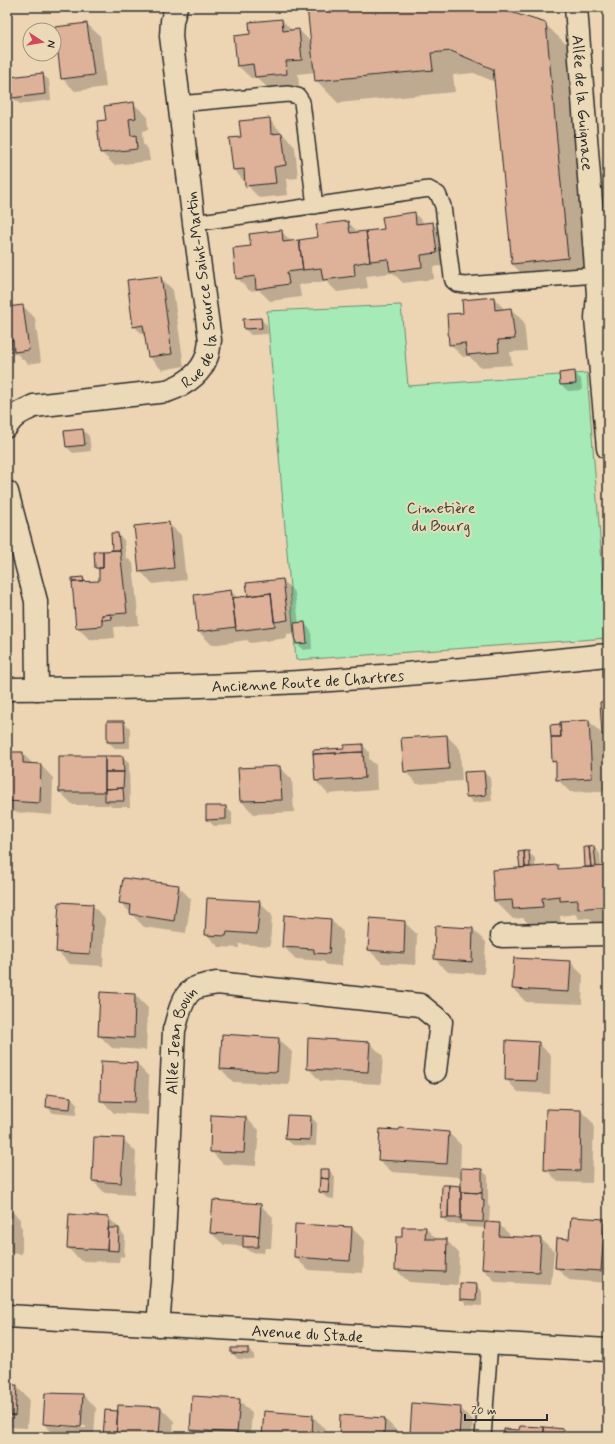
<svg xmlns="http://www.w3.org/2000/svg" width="615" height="1444" font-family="Mynerve,sans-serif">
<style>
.green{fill:#a6ebb7;stroke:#688b71}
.shadow{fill:#0003;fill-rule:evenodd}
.building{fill:#deb199;stroke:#2b2b2b}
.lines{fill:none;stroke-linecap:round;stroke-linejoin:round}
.lane-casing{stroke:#2b2b2b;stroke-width:18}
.street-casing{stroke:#2b2b2b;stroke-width:25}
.secondary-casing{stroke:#2b2b2b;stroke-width:25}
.lane{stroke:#ebd9b7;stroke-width:15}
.street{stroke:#ebd9b7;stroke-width:22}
.secondary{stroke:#ebd9b7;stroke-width:22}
.labels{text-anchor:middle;stroke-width:4;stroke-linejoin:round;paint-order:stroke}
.street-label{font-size:16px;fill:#2b2b2b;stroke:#ebd9b7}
.park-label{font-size:16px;fill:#3d4840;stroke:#ebd9b7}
</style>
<rect width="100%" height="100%" fill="#edd5b4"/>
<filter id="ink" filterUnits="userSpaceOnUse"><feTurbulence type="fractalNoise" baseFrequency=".025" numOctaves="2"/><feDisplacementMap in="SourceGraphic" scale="8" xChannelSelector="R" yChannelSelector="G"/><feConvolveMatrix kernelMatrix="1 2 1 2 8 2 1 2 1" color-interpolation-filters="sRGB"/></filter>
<g filter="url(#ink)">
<path class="green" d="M401,305L408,386L587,373L608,638L296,660L267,311Z"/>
<path class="shadow" d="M308,7H491L545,24L568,46L590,280L535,286L512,264L495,82L474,73L453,75L455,92L338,103L316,80L315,72L298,74L299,86L269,89L257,78H251L238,66L252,35L282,20L293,31L299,30L312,43Z
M87,24L100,36L106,87L75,91L62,78Z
M42,74L49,80L51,100L20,104L13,98Z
M134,104L147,116L148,130L142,131L143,144L148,149L150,161L114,165L101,152L107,121Z
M269,119L295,147L298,178L286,179L288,195L259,198L234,170L230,139L242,138Z
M414,213L425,224L432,223L445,236L449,265L433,267L434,279L403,283L393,273L383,274L366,276L368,288L337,292L326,281L299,285L301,297L270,301L259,290L250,291L237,278L252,247L281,231L292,242L319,238L348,222L359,233L385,230Z
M160,277L173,290L184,366L162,370L149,357L146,338L134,326Z
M494,298L505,310L511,309L524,322L527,351L510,352L512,365L480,367L469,356L463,357L450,344L464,313Z
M23,306L35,318L41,362L28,364L17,354L8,355L7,353V308Z
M261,319L267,325L268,334L251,335L245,329Z
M574,372L581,379L582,390L568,391L561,385Z
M83,430L89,436L91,451L73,453L67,447L65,432Z
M168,523L181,535L186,580L153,584L140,571Z
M118,534L124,540L126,557L133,563L139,625L114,627L115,638L90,640L77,627L83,578L87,582H100V572L96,568L95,552L114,551L113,550Z
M283,580L295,593L299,623H304L311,630L312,649L303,650L297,644L296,633L287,634V638L250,643L247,640L212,645L199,632L195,596L231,591L238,598L249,597Z
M608,702V739L603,735Z
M589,721L602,734L604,791L570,792L557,779V765L553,761L560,725L561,726Z
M123,722L130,728V748H115L108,742Z
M447,736L460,749L462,781L417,784L405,771L402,739Z
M363,745L369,752V759L376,765L377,790L328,794L316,781L314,751L345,749Z
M22,753L33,764L41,765L53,778L52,815L13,812L7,806V763H12Z
M105,757H123L129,763L130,807H112L110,805H73L60,792Z
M279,767L292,779L294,812L254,814L241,801Z
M484,772L490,778L492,801L473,803L467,796Z
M225,806L232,813V825L214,826L207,819Z
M594,847L600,854L601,867H608V925L597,926L589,918L579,919L575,914L560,916L561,925L532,927L523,918L513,919L495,901L521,869L519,853L528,852L535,858V867L557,866L561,870L586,868L585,848Z
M178,886L191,899L186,933L144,927L121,903Z
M259,902L272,915L270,946L239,944V948L219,947L206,934Z
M92,905L105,918L103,966L70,964L57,951Z
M331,920L343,932L342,966L327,965L323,961L296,959L283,946Z
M404,922L417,934L416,965L382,963L369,950Z
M436,927L473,929L486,942L484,974L448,972L435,959Z
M570,962L583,975L582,1004L526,1002L513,989Z
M603,970H608V979L603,974Z
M101,993L135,995L148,1008L146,1050L112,1048L99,1035Z
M606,1003H608V1014L606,1012Z
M279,1039L292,1052L289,1085L233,1082L221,1069Z
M370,1043L383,1056L381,1084L320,1081L308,1068Z
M538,1043L551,1055L550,1094L518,1092L506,1079Z
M137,1064L149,1077L148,1115L114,1113L101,1100Z
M606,1068H608V1080L606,1077Z
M71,1097L77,1104L76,1115L53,1113L47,1107Z
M581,1111L594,1124L592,1183L558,1182L546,1169Z
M311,1117L317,1123L316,1146L293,1145L286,1139Z
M246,1118L259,1130L256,1166L223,1164L211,1151Z
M449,1133L461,1145L460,1177L392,1172L379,1160Z
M123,1139L136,1152L134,1195L105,1193L93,1181Z
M329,1170L335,1177L334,1199L327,1198L320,1192Z
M482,1170L488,1176V1205L490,1207L489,1223L499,1224L512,1237L541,1239L554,1251L551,1285L496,1282L483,1269L486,1228L468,1227L464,1224H448L442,1217L462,1187Z
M260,1205L273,1217L271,1248H265L264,1253L250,1252L244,1246L224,1245L211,1233Z
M7,1207L20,1219V1225L22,1228V1254L7,1253Z
M109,1218L121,1230V1232L125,1236L124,1257L120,1256L119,1262L81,1261L68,1248Z
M604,1220L608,1224V1283L569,1280L556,1267L570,1240Z
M352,1228L365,1241L363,1273L308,1270L295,1257Z
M426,1228L437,1240H446L459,1253L458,1285L409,1282L396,1270L403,1238Z
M476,1285L482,1292V1306L467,1305L461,1298Z
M248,1349L254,1355V1360L238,1359L232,1353Z
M7,1386H16L29,1399L27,1428L7,1427Z
M83,1395L96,1408L94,1437H57L44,1424ZM56,1424L86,1426V1428L56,1426Z
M239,1400L252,1413L250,1437H198L191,1430Z
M161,1408L174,1421L173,1437H105L119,1412Z
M460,1408L473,1420L472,1437H414L411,1434Z
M312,1416L325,1428V1437H263Z
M341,1417L385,1419L398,1432L397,1437H340Z
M564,1430L570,1437H505Z"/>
<path class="building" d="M307,7H494L546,23L568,258L512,264L493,69L451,51L431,53L433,70L315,81Z
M282,19L283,31L299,29L302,60L286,61L287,74L255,77L253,64L237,66L234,36L250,34L249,22Z
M87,23L94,75L61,79L55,27Z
M43,73L45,94L12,98L10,77Z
M134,102L136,118L129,119L131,136L136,135L137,149L100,153L97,121L106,120L104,106Z
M270,118L271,134L282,133L286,165L274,167L276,183L245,186L244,169L233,170L229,138L241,137L239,121Z
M415,212L416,224L433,222L437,253L421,255L422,267L390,271L388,259L370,261L366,231L384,229L382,217Z
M348,221L350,233L366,231L370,261L354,264L355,276L323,280L321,268L303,270L299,240L318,237L316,225Z
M282,230L283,242L299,240L303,270L287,272L289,284L256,289L255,276L236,279L233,248L251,246L249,234Z
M161,276L172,354L148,357L143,325L133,327L127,280Z
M494,297L495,310L511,308L515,339L498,340L499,352L467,355L465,343L449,345L447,314L463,313L462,300Z
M23,305L29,350L14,352L13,340L7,341V307Z
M261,318L262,328L244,329L243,319Z
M575,371L576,384L560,385L559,373Z
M83,429L85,445L66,447L64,431Z
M169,522L174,568L139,572L134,526Z
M111,533H118L120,550H112Z
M120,550L127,613L102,615V626L76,628L72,582L99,581V568H103V551Z
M94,551H103V568H95Z
M83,577L84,582H72V578Z
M283,579L288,620L274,622L271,593L248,596L246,583Z
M231,590L236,627L198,632L194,595Z
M271,593L275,626L236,631L232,598Z
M111,614L112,619L102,620V615Z
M305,622L307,643L296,644L294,623Z
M608,701V735H602L600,702Z
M589,720L592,778L556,780V761L552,762L551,737H561L560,722Z
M107,721H124L125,742H107Z
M560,724L561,737H551L550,725Z
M447,735L449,769L404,772L401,738Z
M363,744V752L313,754V750L344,748V745Z
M11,752H23V763L41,764L40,803L7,801V762H11Z
M363,752L365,778L315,781L313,754Z
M59,756H105V792H59Z
M105,756H123L124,772H105Z
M280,766L282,800L240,801L238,768Z
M484,771L486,795L466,797L464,772Z
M105,772H124L123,788L105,789Z
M123,788L124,801H105V789Z
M206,806H226V819L206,820Z
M594,846L596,866L591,867L589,847Z
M584,847H589L591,867H585Z
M524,851H529L530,867H525Z
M524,851L525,867L520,868L518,852Z
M558,865V869L608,866V906L578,909V900L560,901V896L542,898L543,907L513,909L512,900L494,901L492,870Z
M123,878L179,885L174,921L130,914L131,905L119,903Z
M207,898L260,901L257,934L227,932L226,936L205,935Z
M59,902L93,904L90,954L56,952Z
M284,915L331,919L329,954L314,953V949L282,947Z
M370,918L405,921L404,953L368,950Z
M435,926L473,928L472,962L434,959Z
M514,958L571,961L569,992L512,989Z
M100,992L135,994L134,1038L98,1036Z
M222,1034L279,1038L277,1072L220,1069Z
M308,1038L370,1042L368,1072L307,1069Z
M506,1040L539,1042L537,1081L505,1080Z
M101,1061L137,1063L135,1102L100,1101Z
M47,1094L71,1097L70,1109L46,1107Z
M546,1109L581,1110L580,1171L544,1170Z
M211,1115L246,1117L244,1153L210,1152Z
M287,1115L311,1116L310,1140L285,1139Z
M400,1128L449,1132L447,1164L378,1160L380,1129L399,1130Z
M94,1137L124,1138L121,1183L92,1181Z
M461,1168L482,1169V1193L461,1192Z
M320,1169H329V1179L320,1178Z
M320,1178L329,1179L328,1193L319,1192Z
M442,1185H449L448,1218H441Z
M449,1185L461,1186V1218H448Z
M461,1192L482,1193V1199L484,1200L483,1222L461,1221Z
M213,1200L261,1204L259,1236L210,1233Z
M7,1206V1215H10L9,1242H7Z
M69,1214L109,1217L107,1250L67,1248Z
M571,1217L605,1219L601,1271L555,1268L557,1238L569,1239Z
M485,1222L500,1223L499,1236L541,1238L539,1272L482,1269Z
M295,1224L352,1227L350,1261L294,1257Z
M402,1227H426L425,1239H447L446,1272L395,1270L396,1237H402Z
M108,1228H119L118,1251L107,1250Z
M243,1235L259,1236L258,1247H243Z
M460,1283L477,1284L476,1300L460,1299Z
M231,1348H248V1354L231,1353Z
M7,1385H17L15,1416L7,1415Z
M45,1393L83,1394L81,1427L43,1424Z
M192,1396L240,1399L237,1433L190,1430Z
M412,1403L461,1407L459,1437L410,1434Z
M118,1405L161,1407L159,1437H116Z
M105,1410L118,1411L116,1437H103Z
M264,1411L313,1415L312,1437H262Z
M340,1415L385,1418L384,1437H339Z
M520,1426L544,1427V1437H504V1429L519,1430Z
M544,1427L564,1429V1437H544Z"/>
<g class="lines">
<defs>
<path id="lane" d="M179,104L288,94L298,96L302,102L315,206
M194,223L429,189L438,194L443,206L452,277L453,281L457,284L465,285L596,275
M483,1437L490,1343"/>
<g id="street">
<path id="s1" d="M576,7L598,294L596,318L608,448"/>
<path id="s2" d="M7,426C13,415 23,411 34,406L167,391C184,385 201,374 207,356C209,351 209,345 210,340L194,223L171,36L172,21L176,7"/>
<path d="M7,492L36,601L37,689"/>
<path d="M502,936L608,934"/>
<path id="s3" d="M7,1316L608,1350"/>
<path id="s4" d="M158,1325L162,1280L174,1030C178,1018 181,998 192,990C199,985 209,985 217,983L420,1005L441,1022L435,1071"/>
</g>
<g id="secondary">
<path id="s5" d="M7,689C105,689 203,687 300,682C403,676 506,665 608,655"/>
</g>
</defs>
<use href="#lane" class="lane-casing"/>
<use href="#street" class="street-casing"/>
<use href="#secondary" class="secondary-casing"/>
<use href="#lane" class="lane"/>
<use href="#street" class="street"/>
<use href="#secondary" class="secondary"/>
</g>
</g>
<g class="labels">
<g class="street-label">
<text dy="6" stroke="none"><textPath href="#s1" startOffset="96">Allée de la Guignace</textPath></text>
<text dy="6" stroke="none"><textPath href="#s2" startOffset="287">Rue de la Source Saint-Martin</textPath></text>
<text dy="6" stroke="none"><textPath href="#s5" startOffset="301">Ancienne Route de Chartres</textPath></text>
<text dy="6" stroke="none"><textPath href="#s4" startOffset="287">Allée Jean Bouin</textPath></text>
<text dy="6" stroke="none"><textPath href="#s3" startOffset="301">Avenue du Stade</textPath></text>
</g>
<g class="park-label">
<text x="441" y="513">Cimetière<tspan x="441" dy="18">du Bourg</tspan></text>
</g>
</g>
<rect width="615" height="1444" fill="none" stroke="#ebd9b7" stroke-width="24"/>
<rect x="12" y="12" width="591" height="1420" fill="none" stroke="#2b2b2b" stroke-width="1.5" filter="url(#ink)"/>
<g transform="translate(42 42) rotate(102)"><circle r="19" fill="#ebd9b7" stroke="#9e937f"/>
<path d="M0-3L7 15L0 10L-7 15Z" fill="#d1495b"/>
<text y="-6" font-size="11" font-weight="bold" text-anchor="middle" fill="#2b2b2b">N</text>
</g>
<path d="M465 1414v6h82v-6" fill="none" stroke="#2b2b2b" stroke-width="2"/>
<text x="471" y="1414" font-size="12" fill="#2b2b2b" stroke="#ebd9b7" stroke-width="3" paint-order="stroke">20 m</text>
</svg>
